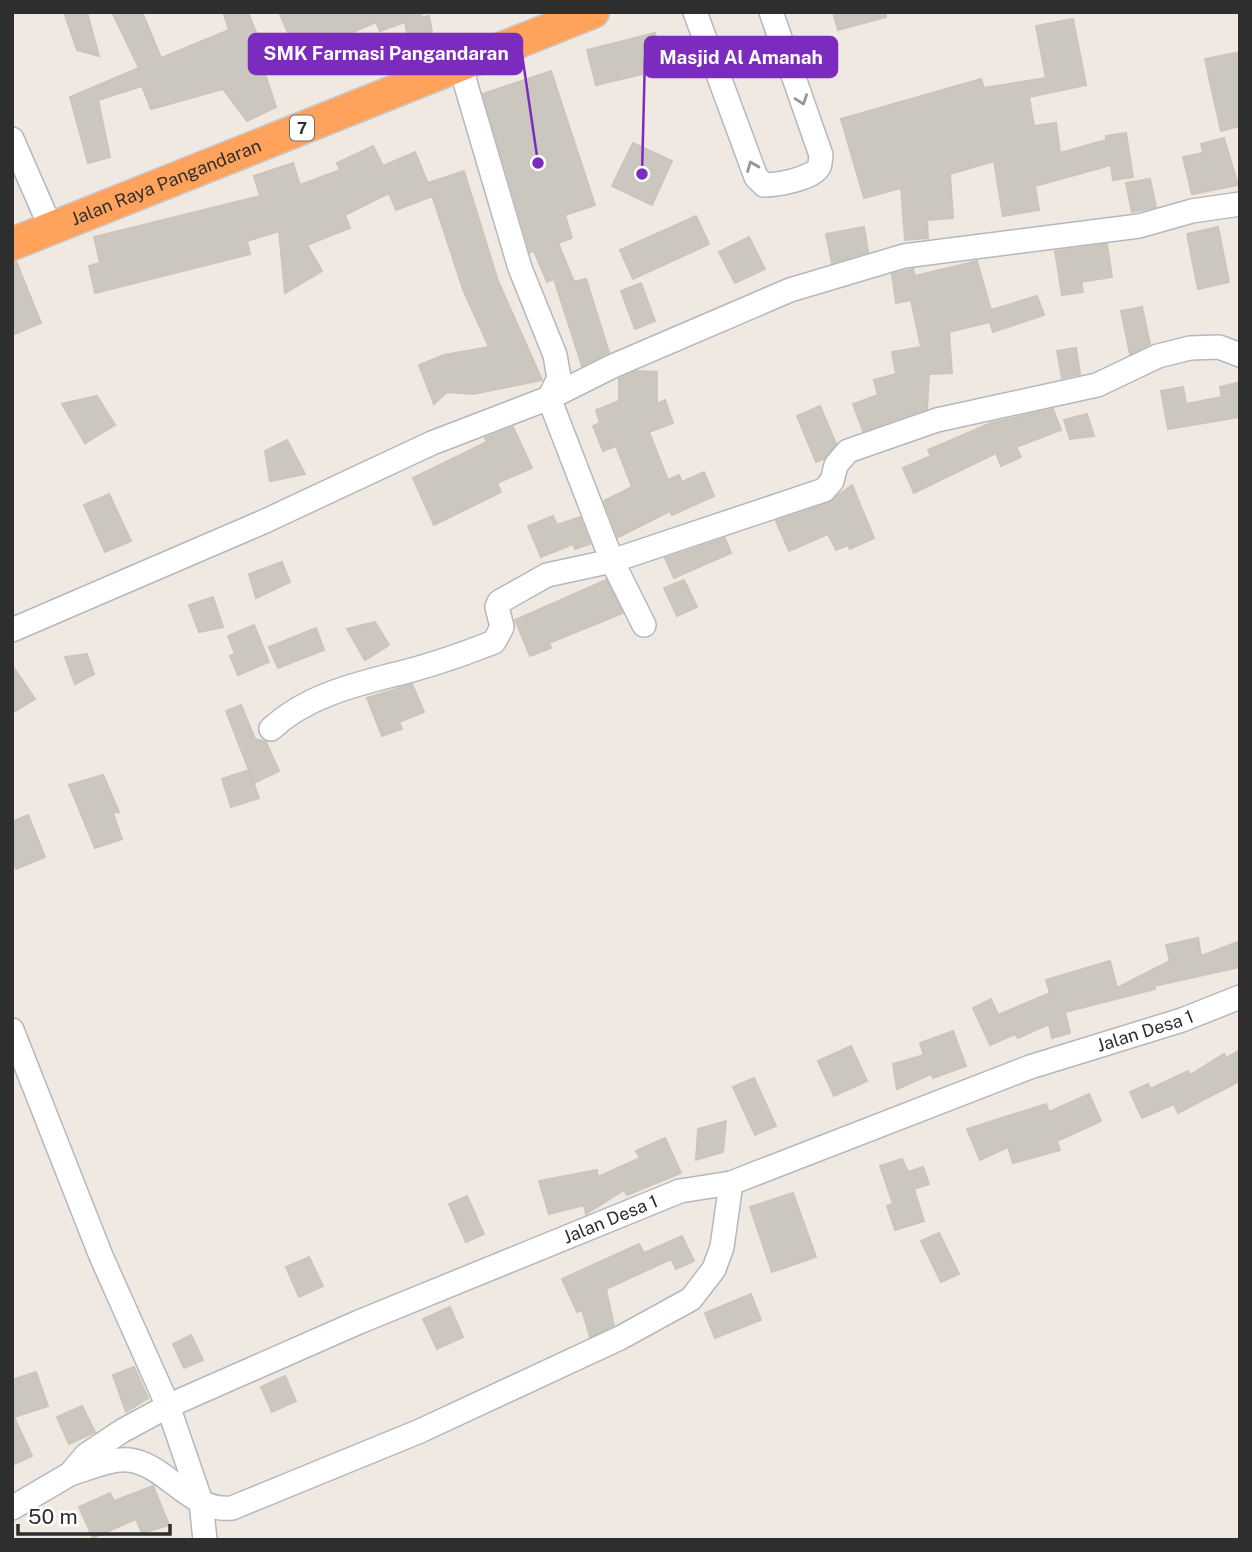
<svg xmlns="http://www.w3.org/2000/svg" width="1252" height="1552" font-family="'Public Sans',sans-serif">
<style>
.building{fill:#cbc7bf;stroke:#cbc5ba;stroke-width:2}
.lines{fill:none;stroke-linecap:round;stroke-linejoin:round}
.minor-casing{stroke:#b4b7c1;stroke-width:26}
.highway-casing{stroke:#c9c9c9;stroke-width:35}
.minor{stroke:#fff;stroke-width:23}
.highway{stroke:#ffa35c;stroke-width:32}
.oneway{stroke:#969696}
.labels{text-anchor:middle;stroke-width:7;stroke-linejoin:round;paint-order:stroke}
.shield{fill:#fff;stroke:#6d6d6d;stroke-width:2}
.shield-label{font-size:16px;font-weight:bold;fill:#2e2e2e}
.street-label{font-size:18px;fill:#2e2e2e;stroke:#fff}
.leader{fill:none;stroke:#7b2cbf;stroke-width:2.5}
.callout-dot{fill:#7b2cbf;stroke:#fff;stroke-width:2.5}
.callout{fill:#7b2cbf;stroke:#7b2cbf;stroke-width:2.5}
.callout-label{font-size:19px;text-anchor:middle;font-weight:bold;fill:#fff}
</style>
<rect width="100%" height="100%" fill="#efe9e1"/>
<path class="building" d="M64,12H87L99,56L77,50Z
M112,12H142L161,58L229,30L223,12H248L271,70L264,71L276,107L247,121L223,89L151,109L142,86L98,100L110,157L88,163L70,97L139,68Z
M279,12H425L417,18L429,16L435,49L411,53L405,22L380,31L376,22L298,56Z
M833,12H886V17L838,30Z
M1073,19L1086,85L1029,97L1034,126L1056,123L1060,153L1106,140V136L1126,133L1133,177L1113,180L1111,165L1035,186L1039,210L1003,216L994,161L950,174L953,218L927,220L928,238L905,240L901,188L864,198L841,119L981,79L984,88L1046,78L1036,26Z
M655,33L664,69L596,85L587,50Z
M1240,52V126L1221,131L1205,59Z
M551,71L595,205L565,215L572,238L558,243L574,282L586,279L609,352L582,366L554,279L547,282L534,251L530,252L483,94Z
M1224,138L1238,185L1192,194L1183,157L1203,153L1201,144Z
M633,143L672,161L652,205L612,186Z
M373,146L383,166L415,152L433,196L396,210L389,193L345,215L350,228L307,245L322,271L285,293L279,231L247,241L250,254L95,293L89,266L100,263L94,237L260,196L254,176L293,163L300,185L340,170L337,163Z
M464,171L498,281L542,380L473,394L447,392L434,404L419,365L444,355L489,347L464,292L428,183Z
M1150,179L1156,207L1132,212L1126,183Z
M696,216L709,244L633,279L620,250Z
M864,227L868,252L832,263L826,234Z
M1218,227L1229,282L1198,289L1187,234Z
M749,237L765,269L735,283L719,252Z
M1107,244L1112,277L1081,282L1083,292L1062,295L1055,251Z
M16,261L41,323L12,335V262Z
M977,261L991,310L1037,296L1044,315L993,332L990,322L949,332L952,373L929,374L927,409L863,431L853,404L878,395L874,380L896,374L892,352L921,347L911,300L896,303L892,274L913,269L915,276Z
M641,283L655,321L635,329L621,291Z
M1142,307L1150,344L1130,354L1121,311Z
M1076,348L1080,374L1062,378L1057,351Z
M636,371L657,372V404L665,400L673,423L649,432L668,480L679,475L682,482L704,472L714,496L672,515L670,511L618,537L604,501L632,487L616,446L603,451L593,426L600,423L596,410L619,401V379Z
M1240,382V417L1168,429L1161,391L1183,387L1186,404L1222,397L1220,387Z
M97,396L115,425L85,443L62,404Z
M820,406L836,444L824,459L816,462L797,416Z
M1053,409L1061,430L1016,447L1021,457L1001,466L996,453L914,493L903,468L931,456L928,450L991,423Z
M1087,414L1094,436L1070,439L1064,420Z
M513,427L532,468L497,483L501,492L434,525L413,478L487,442L485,438Z
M287,440L305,474L270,481L265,451Z
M852,485L874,538L850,549L848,545L836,550L828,534L789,551L776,521L828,503Z
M109,494L131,541L105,552L84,505Z
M553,516L557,525L580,517L590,544L575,549L573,544L541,557L528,526Z
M725,538L731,553L674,578L665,558Z
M282,562L290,582L256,598L249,574Z
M606,580L623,613L549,643L551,648L530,656L515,620Z
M684,580L697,607L677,616L664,588Z
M213,597L223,627L199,632L189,605Z
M375,622L389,645L365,660L347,629Z
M254,625L269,662L238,675L230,656L235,654L228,636Z
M316,628L324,650L278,668L269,647Z
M87,654L94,674L75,684L65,657Z
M12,665L35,699L12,713Z
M412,684L424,712L399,722L402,729L382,736L367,698Z
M241,705L255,739L266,742L279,771L254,783L226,711Z
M249,770L259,798L231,807L222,779Z
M103,775L119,812L113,813L122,839L95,848L69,785Z
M28,815L45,857L16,869L12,857V822Z
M1198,938L1201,956L1240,941V967L1154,986L1155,989L1065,1012L1070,1033L1052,1038L1049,1024L1018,1038L1015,1034L990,1045L973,1008L991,999L998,1015L1050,993L1046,980L1110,961L1117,988L1170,961L1166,945Z
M953,1031L966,1066L933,1078L931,1074L897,1089L893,1064L924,1055L920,1043Z
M851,1046L867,1081L834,1096L818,1061Z
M1240,1050V1081L1178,1113L1174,1104L1142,1118L1130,1092L1148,1084L1150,1089L1188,1071L1190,1075L1224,1054L1226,1058Z
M754,1078L776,1126L755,1135L733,1087Z
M1089,1094L1101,1121L1057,1141L1060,1150L1013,1163L1008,1147L980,1160L967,1129L1046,1104L1049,1112Z
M726,1121L723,1152L696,1160L698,1129Z
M665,1138L681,1173L627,1195L624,1190L586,1214L584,1205L549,1214L539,1181L597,1170L598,1177L640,1158L636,1151Z
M902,1159L908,1172L923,1167L929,1184L914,1189L924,1221L895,1230L887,1206L893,1204L880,1166Z
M793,1193L816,1257L772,1272L750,1207Z
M467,1196L484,1234L466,1242L449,1204Z
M939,1233L959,1274L941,1282L921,1241Z
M682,1236L694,1261L676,1269L671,1259L606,1289L614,1326L590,1337L582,1310L577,1312L562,1279L639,1244L644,1253Z
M309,1257L323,1286L299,1297L286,1267Z
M751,1294L761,1320L715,1338L705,1313Z
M450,1307L463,1337L437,1349L423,1319Z
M191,1335L203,1360L184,1368L173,1344Z
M134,1367L148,1398L126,1412L113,1375Z
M36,1372L48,1406L14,1417L32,1456L12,1465V1380Z
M285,1376L296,1401L272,1412L261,1387Z
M82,1406L95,1432L69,1444L57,1417Z
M153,1486L169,1525L142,1533L136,1519L93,1538L79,1507L110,1493L114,1501Z"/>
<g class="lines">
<defs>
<g id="minor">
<path d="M695,12L756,177L764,185C777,185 812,179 819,167C821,163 820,159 821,155L771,12"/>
<path d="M460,65L520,268L555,355L559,378L549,398L612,561L644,625"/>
<path d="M12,139L50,226"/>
<path d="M12,630L263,522L432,443L549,398L613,366L790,290L904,256L1139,226L1192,211L1240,204"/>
<path d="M271,729C304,698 349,686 392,675C427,667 461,655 494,642L502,627L497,607L499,602L547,575L612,561L824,490L832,481L836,465L848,451L937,420L1097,385L1158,356L1190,348L1219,347L1240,355"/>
<path d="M12,1030L101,1256L168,1406L201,1502L205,1540"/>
<path d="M70,1474C88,1469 110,1458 129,1460C166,1464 191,1513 232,1508L420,1431L620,1338L691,1299L714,1269L722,1247L731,1183"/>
<path id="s1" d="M12,1508L70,1474L86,1455L122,1431L168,1406L359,1322L680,1191L731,1183L1030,1067L1182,1020L1240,997"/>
</g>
<g id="highway">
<path id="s2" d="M12,244L593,12"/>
</g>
</defs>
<use href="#minor" class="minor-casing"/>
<use href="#highway" class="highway-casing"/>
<use href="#minor" class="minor"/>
<use href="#highway" class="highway"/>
</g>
<defs><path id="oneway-chevron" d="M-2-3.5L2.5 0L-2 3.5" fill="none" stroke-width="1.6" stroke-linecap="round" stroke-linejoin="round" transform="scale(1.75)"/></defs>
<g class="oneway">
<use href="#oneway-chevron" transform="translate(802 100) rotate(71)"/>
<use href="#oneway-chevron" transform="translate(752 166) rotate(-112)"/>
</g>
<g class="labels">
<rect class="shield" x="290" y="115.5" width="24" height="25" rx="5"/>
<g class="shield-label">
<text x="302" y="134">7</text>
</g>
<g class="street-label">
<text dy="6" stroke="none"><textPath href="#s2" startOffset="166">Jalan Raya Pangandaran</textPath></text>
<text dy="6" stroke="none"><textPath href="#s1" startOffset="1236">Jalan Desa 1</textPath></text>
<text dy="6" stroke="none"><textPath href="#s1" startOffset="668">Jalan Desa 1</textPath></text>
</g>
</g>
<path class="leader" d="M538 163L522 54M642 174L645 57"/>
<g class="callout-dot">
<circle cx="538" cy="163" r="7"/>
<circle cx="642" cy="174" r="7"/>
</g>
<g class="callout">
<rect x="249" y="34" width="273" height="40" rx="7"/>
<rect x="645" y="37" width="192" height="40" rx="7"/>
</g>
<g class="callout-label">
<text x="386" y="60">SMK Farmasi Pangandaran</text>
<text x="741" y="64">Masjid Al Amanah</text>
</g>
<rect width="1252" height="1552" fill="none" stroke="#2e2e2e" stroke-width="28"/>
<path d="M18 1524v10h152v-10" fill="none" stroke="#2e2e2e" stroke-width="3.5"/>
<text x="28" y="1524" font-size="21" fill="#2e2e2e" stroke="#ffffff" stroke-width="5" paint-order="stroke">50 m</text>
</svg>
